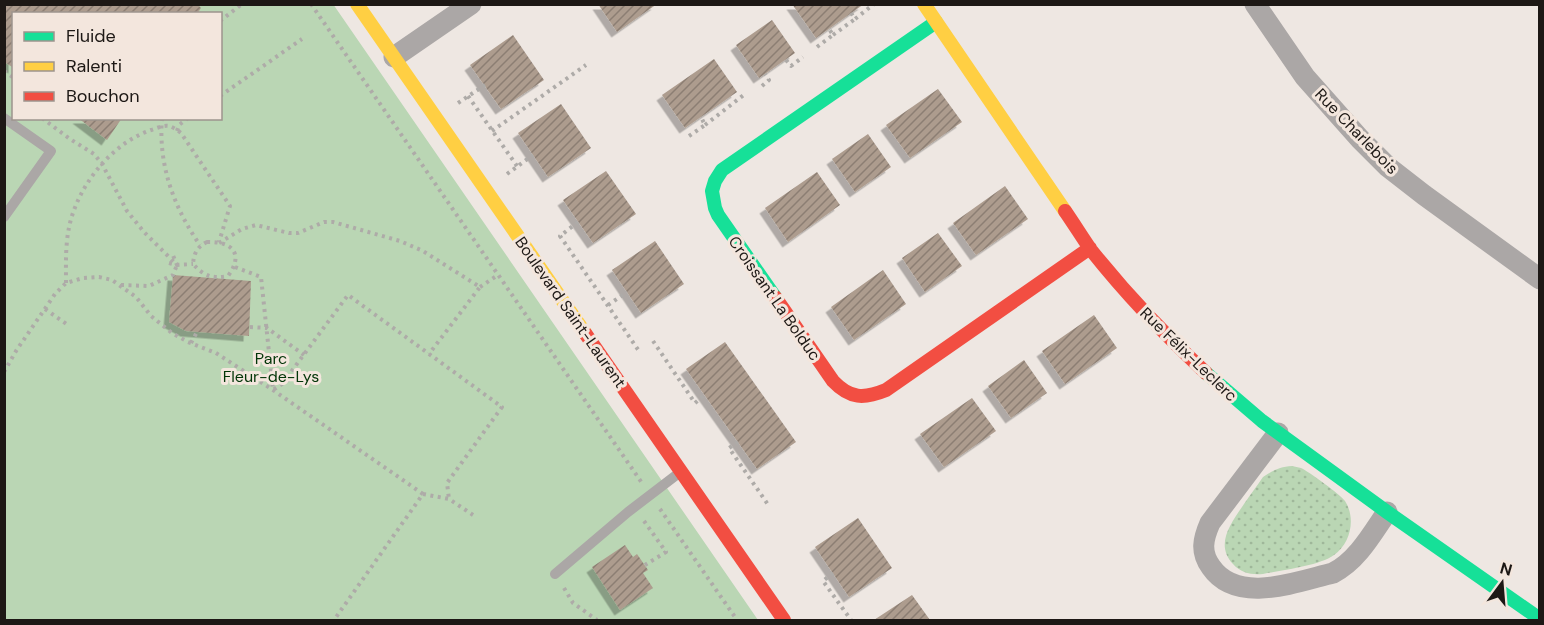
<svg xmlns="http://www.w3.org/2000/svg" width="1544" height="625" font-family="'DM Sans',sans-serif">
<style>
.grass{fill:url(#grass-dots)}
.park{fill:#bad6b4;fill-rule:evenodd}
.building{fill:url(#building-hatch);filter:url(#shadow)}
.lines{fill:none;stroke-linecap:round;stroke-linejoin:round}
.path{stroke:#aeaba8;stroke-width:4;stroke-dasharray:3 4.5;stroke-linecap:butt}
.lane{stroke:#aba7a6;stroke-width:10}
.street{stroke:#aba7a6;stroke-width:21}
.fast{stroke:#16e098;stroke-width:14}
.slow{stroke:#ffcf43;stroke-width:14}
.jam{stroke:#f24e42;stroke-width:14}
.labels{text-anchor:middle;stroke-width:6;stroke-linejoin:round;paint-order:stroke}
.street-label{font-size:16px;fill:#1d1815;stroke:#f3e6dd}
.park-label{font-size:16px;fill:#023507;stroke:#f3e6dd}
</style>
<defs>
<pattern id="grass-dots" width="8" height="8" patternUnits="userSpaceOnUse" patternTransform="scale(1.5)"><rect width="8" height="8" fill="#bad6b4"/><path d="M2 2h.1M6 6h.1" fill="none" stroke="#9fb79a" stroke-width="1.8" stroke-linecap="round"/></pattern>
<pattern id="building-hatch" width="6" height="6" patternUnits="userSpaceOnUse" patternTransform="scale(1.5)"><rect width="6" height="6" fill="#ad9c8e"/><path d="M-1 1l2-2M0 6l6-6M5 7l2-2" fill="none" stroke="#8c7e73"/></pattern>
<filter id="shadow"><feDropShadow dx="-5.5" dy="5.5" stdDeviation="0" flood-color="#0004"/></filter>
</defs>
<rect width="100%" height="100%" fill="#eee7e2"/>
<path class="grass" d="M1292,466C1295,467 1298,467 1301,468C1308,471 1341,495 1345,501C1356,518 1351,543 1334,555C1319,566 1282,570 1263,574C1251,575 1241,573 1233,564C1214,544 1232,522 1244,504C1250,495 1257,486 1263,477C1273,470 1280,467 1292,466Z"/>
<path class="park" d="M333,4L758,620H5V5ZM14,14H220V118H14Z"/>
<path class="building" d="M4,4H197L201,8L197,14H14V68L4,62Z
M598,4H657L617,32Z
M792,4H864L816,38Z
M772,20L795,53L759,78L736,45Z
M513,35L544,80L501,109L470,65Z
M714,59L737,92L685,128L662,95Z
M938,89L962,122L910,158L886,125Z
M561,104L591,148L548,177L518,133Z
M78,118H122L107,140Z
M868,134L891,167L855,192L832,159Z
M606,171L636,214L593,243L563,200Z
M817,172L840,205L788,242L765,208Z
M1005,186L1028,219L976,255L953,223Z
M938,233L962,266L925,292L902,258Z
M655,241L684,284L641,313L612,270Z
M883,270L906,304L854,340L831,307Z
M173,275L251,281L249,336L186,331L169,322Z
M1094,315L1117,348L1065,384L1042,351Z
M725,342L796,442L757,469L686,369Z
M1024,360L1047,393L1011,418L988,386Z
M972,398L996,431L944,467L920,434Z
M858,518L892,568L849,597L815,547Z
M625,545L633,557L637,554L648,570L643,573L653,588L620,610L592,567Z
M912,595L930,620H874Z"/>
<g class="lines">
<path class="path" d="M311,4L642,483
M851,13L855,19L874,4
M220,21L242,4
M833,35L855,19
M817,47L833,35L829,29
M786,60L791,66L803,57
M4,71L14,78
M762,86L769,80L765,74
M220,96L302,39
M468,96L517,166
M458,103L485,85
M42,118L70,139L94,154L102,164L127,211L144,232L177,265L193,264
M162,118C158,165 174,208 200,245
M705,125L745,94
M177,131L179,125L188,118
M492,131L586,65
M689,136L705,125L701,117
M507,174L533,155
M578,222L560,236L639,351
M207,242C231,241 245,253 228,276C212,279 204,276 193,264C194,253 197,247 207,242Z
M219,243L242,229L256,225L289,233H298L324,222H333L400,241L423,251L480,287L429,354
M169,263L177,265L172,253
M235,267L261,277L273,390L291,378L288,376L348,295L502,407L447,483L449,499
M66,283C66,261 65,241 71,219C82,181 113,143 151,130C157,128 163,125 169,126C173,127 177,130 181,133L230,206L219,242
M121,285L149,286L173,275L177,265
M480,287L498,275
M608,305L627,292
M45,309L68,325
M250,327L267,328L304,355
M653,341L695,403L704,395
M191,343L197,332
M4,372L16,351L55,294L66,283L83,278L99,277L112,280L136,297L151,316L172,333L188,342L216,353L273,390L423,494L334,620
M738,442L729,448L769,506
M423,494L449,499L473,515
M660,509L737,620
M644,521L666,552L645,565
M833,573L823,581L851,620
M564,588L573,603L597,620"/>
<path class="lane" d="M4,118L51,151L4,217
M555,574L628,512L679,473"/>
<path class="street" d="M1255,4L1305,77L1360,139L1388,167L1424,195L1540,279
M394,57L471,4
M1278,433L1210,523C1203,539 1200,552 1211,567C1237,605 1296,582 1333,573C1357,561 1372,534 1387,512"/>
<path class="fast" d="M775,297L718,215L715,208L712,191L715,181L722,170L936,22
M1206,373L1262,421L1387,512L1540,619"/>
<path class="slow" d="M357,4L585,333
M924,4L1065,211"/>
<path class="jam" d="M1065,211C1074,224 1082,237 1091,250C1126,294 1165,335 1206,373
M775,297L833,381C850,399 864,399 886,390L1090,248
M585,333L784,620"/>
</g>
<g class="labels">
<g class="street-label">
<text transform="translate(1357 131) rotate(46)" y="6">Rue Charlebois</text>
<text transform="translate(775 298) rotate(55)" y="6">Croissant La Bolduc</text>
<text transform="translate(571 312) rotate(55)" y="6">Boulevard Saint-Laurent</text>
<text transform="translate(1189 354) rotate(44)" y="6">Rue Félix-Leclerc</text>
</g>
<g class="park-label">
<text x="271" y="364">Parc<tspan x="271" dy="18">Fleur-de-Lys</tspan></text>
</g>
</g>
<rect width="1544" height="625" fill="none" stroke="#1d1815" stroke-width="12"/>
<rect x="12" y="12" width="210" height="108" fill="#f3e6dd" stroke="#9d948d" stroke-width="1.5"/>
<rect x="24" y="32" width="30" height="9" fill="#16e098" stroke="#9d948d" stroke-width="1.5"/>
<text x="66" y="42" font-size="18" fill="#1d1815">Fluide</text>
<rect x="24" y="62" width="30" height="9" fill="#ffcf43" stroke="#9d948d" stroke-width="1.5"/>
<text x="66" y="72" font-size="18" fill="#1d1815">Ralenti</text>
<rect x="24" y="92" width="30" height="9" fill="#f24e42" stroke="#9d948d" stroke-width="1.5"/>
<text x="66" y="102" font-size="18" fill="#1d1815">Bouchon</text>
<g transform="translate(1502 583) rotate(16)" stroke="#f3e6dd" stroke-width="4.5" paint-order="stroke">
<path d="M0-4.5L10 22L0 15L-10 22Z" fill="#1d1815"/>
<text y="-9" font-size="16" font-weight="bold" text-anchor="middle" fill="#1d1815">N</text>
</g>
</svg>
